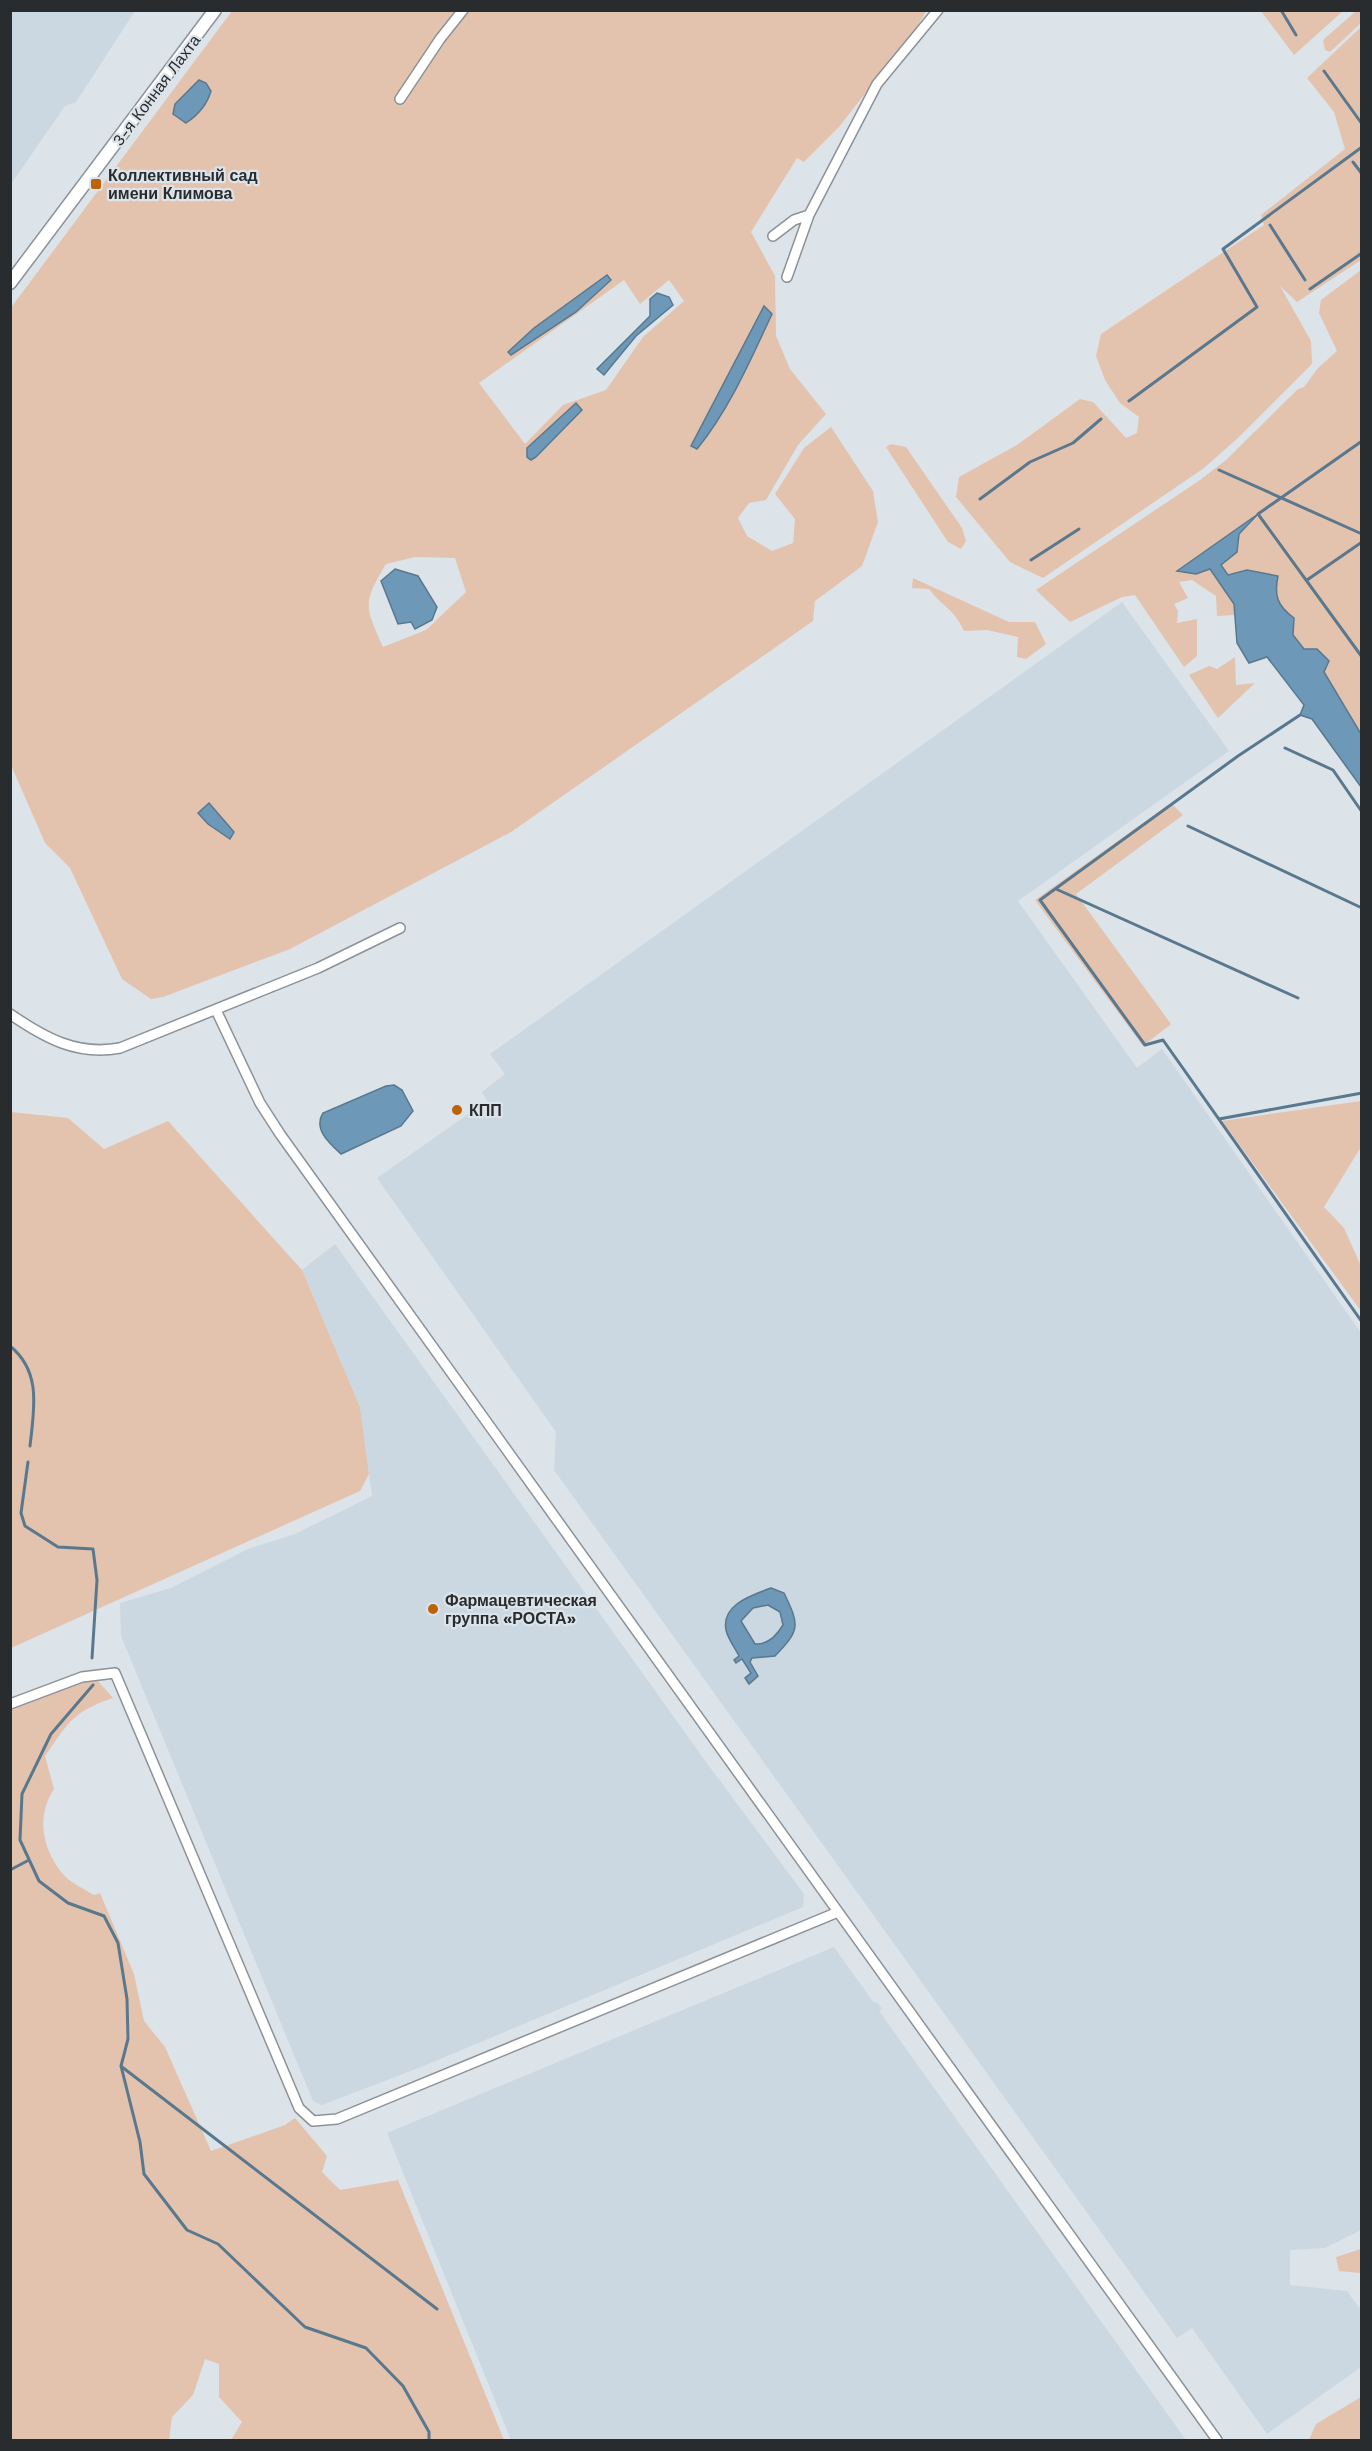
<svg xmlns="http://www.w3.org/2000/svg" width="1372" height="2451" font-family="'Work Sans',sans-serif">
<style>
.built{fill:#cbd8e2}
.green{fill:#e3c3ae;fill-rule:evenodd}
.water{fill:#6d98b7;stroke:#59788e;stroke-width:1.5;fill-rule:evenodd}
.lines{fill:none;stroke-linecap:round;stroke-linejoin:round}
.stream{stroke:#59788e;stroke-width:3}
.street-casing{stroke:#8c9297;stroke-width:12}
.secondary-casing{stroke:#8c9297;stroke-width:15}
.street{stroke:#fff;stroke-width:9}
.secondary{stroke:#fff;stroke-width:12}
.poi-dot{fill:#bd6304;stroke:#dce3e9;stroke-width:2}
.labels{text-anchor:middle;stroke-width:4.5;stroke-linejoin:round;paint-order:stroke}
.street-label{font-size:16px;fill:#292c2e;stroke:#dce3e9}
.poi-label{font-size:16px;font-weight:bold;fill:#292c2e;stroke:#dce3e9;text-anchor:start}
</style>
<rect width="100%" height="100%" fill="#dce3e9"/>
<path class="built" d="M11,10L135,11L76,102L65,106L11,184Z
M1122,602L1229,751L1018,901L1137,1068L1162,1049L1361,1333V2230L1325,2248L1290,2250V2285L1347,2291L1361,2310V2367L1267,2434L1192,2328L1177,2338L554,1470L556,1432L377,1178L487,1101L482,1092L505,1074L490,1054Z
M335,1244L709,1766L804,1894L803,1907L421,2067L322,2105L313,2101L121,1636L120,1603L171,1588L248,1549L295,1534L372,1496L360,1407L302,1270Z
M834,1947L874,2003L877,2002L882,2009L879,2011L1186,2440H511L387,2133Z"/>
<path class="green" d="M232,11H926L917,27L839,127L804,162L797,158L751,232L775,276L776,336L790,369L826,414L798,445L766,500L749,503L738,518L747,536L772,551L793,543L795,519L775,494L804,448L831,427L873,491L878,522L862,566L815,601L813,621L511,832L290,949L163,997L151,999L122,979L70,868L45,843L11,765L10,309ZM624,280L640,304L669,280L684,301L643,337L606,390L563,405L525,444L479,383ZM415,557L455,558L466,592L426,630L383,647C365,606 362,604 386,564Z
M1261,11H1343L1294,55Z
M1356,11H1361V23L1330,52L1325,50L1323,40Z
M1361,27V260L1297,302L1280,286L1311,341L1312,364L1240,436L1204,468L1043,578L1010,562L956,497L959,477L1017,445L1080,399L1093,402L1126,438L1137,433L1139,417L1120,403L1105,380L1096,356L1101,334L1264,225L1261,215L1345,149L1334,112L1307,78Z
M1361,270V734L1324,672L1293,635L1294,618L1283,611L1267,574L1247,570L1228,575L1221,564L1237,552L1239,534L1255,517L1177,570L1210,569L1234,604L1235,615L1217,616L1216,596L1192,580L1179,582L1188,598L1174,604L1178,611L1177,623L1197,619V656L1184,667L1135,595L1122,597L1070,622L1036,590L1200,480L1226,460L1298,389L1304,387L1318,368L1337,351L1319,313L1321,300Z
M891,444L906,447L962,528L966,541L961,549L948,542L886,447Z
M913,578L1009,622H1035L1046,644L1026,659L1017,657L1018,637L987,630L964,631C953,607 943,608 929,589L912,588Z
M1235,657L1236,685L1255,683L1218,718L1189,675L1209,666L1217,669Z
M1171,803L1183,815L1076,894L1171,1024L1143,1046L1035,900Z
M1361,1101V1147L1324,1207L1344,1228L1361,1266V1311L1222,1121Z
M11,1112L68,1118L104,1149L168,1121L302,1270L360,1407L369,1474L360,1491L11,1648Z
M98,1681L113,1698C72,1712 69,1722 45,1756L54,1789C36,1816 42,1848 62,1873C69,1882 84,1889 94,1895L100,1893L134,1974L144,2021L165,2047L211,2151L285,2125L295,2118L327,2156L322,2172L340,2190L398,2180L504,2440H231L242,2422L219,2397V2364L205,2359L193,2395L172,2417L169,2440H11V1710L71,1684Z
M1361,2249V2273L1339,2271L1336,2257Z
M1361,2397V2440H1309L1316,2424Z"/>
<path class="water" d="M199,80L206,83L211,91C207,105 198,115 186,123L173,114L175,104Z
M607,275L611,280L576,312L511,355L508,352L534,328Z
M657,293L669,297L673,305L636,336L604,375L597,369L650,316V299Z
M764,306L772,314C751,359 729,410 697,449L691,446Z
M576,403L582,410L536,457L531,460L527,457V448Z
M1258,514L1239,534L1237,552L1221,565L1228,575L1247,570L1278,576C1274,595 1277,606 1294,618L1293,635L1304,649H1317L1329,661L1324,672L1361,734V787L1312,719L1300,715L1304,705L1267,657L1249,663L1237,643L1234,604L1210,569L1196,574L1177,571Z
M395,569L418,576L437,607L432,620L415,629L411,622L398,624L381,581Z
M209,803L234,832L230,839L208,824L198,813Z
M394,1085L402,1090L413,1111L401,1126L341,1154C329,1143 313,1129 323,1113L386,1086Z
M771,1588L784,1593C800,1626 800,1630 775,1656L752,1658L750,1662L758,1676L749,1684L745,1678L751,1673L742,1659L736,1663L734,1660L739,1656C735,1648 728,1639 726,1630C721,1604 753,1595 771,1588ZM768,1605L780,1612L783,1625C777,1635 768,1645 755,1644L741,1621L753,1608Z"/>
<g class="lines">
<path class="stream" d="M1281,10L1296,35
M1324,71L1362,124
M1353,162L1362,174
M1270,225L1305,280
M1310,289L1362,253
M1129,401L1257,307L1223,249L1362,147
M1362,441L1258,514L1362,657
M1219,470L1362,534
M980,499L1030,462L1073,443L1101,419
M1031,560L1079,529
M1307,580L1362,542
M1300,715L1238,756L1040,900L1145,1045L1163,1040L1362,1322
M1285,748L1333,770L1362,812
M1188,826L1362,908
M1056,889L1298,998
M1219,1119L1362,1093
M10,1346C42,1372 34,1409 30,1446
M28,1462L21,1513L25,1526L58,1547L93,1549L97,1580L92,1658
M93,1685L51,1734L22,1794L20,1840L39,1881L68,1903L104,1916L118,1943L127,1999L128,2039L121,2066L140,2142L144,2174L187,2230L218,2244L305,2327L366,2348L403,2386L429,2432V2440
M10,1870L29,1860
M122,2067L437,2309"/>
<defs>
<path id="street" d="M400,99L440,39L463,10
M773,236L794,220L809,215
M787,277L809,215L877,84L938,10
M216,1010L260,1103L280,1134L1217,2440
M10,1014C45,1038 77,1056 120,1048L318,968L400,928
M10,1704L82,1677L115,1673L299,2108L313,2121L337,2119L838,1912"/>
<path id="secondary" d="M10,283L215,10"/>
</defs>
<use href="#street" class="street-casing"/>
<use href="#secondary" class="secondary-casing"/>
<use href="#street" class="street"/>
<use href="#secondary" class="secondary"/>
</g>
<g class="poi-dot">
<rect x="90" y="178" width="12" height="12" rx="3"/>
<circle cx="457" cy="1110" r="6"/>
<circle cx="433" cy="1609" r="6"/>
</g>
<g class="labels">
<g class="street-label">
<text transform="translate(156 90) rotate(-53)" y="6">3-я Конная Лахта</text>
</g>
<g class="poi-label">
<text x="108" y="181">Коллективный сад<tspan x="108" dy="18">имени Климова</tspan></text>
<text x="469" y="1116">КПП</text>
<text x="445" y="1606">Фармацевтическая<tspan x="445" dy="18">группа «РОСТА»</tspan></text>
</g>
</g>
<rect width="1372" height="2451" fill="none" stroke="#292c2e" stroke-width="24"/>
</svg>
